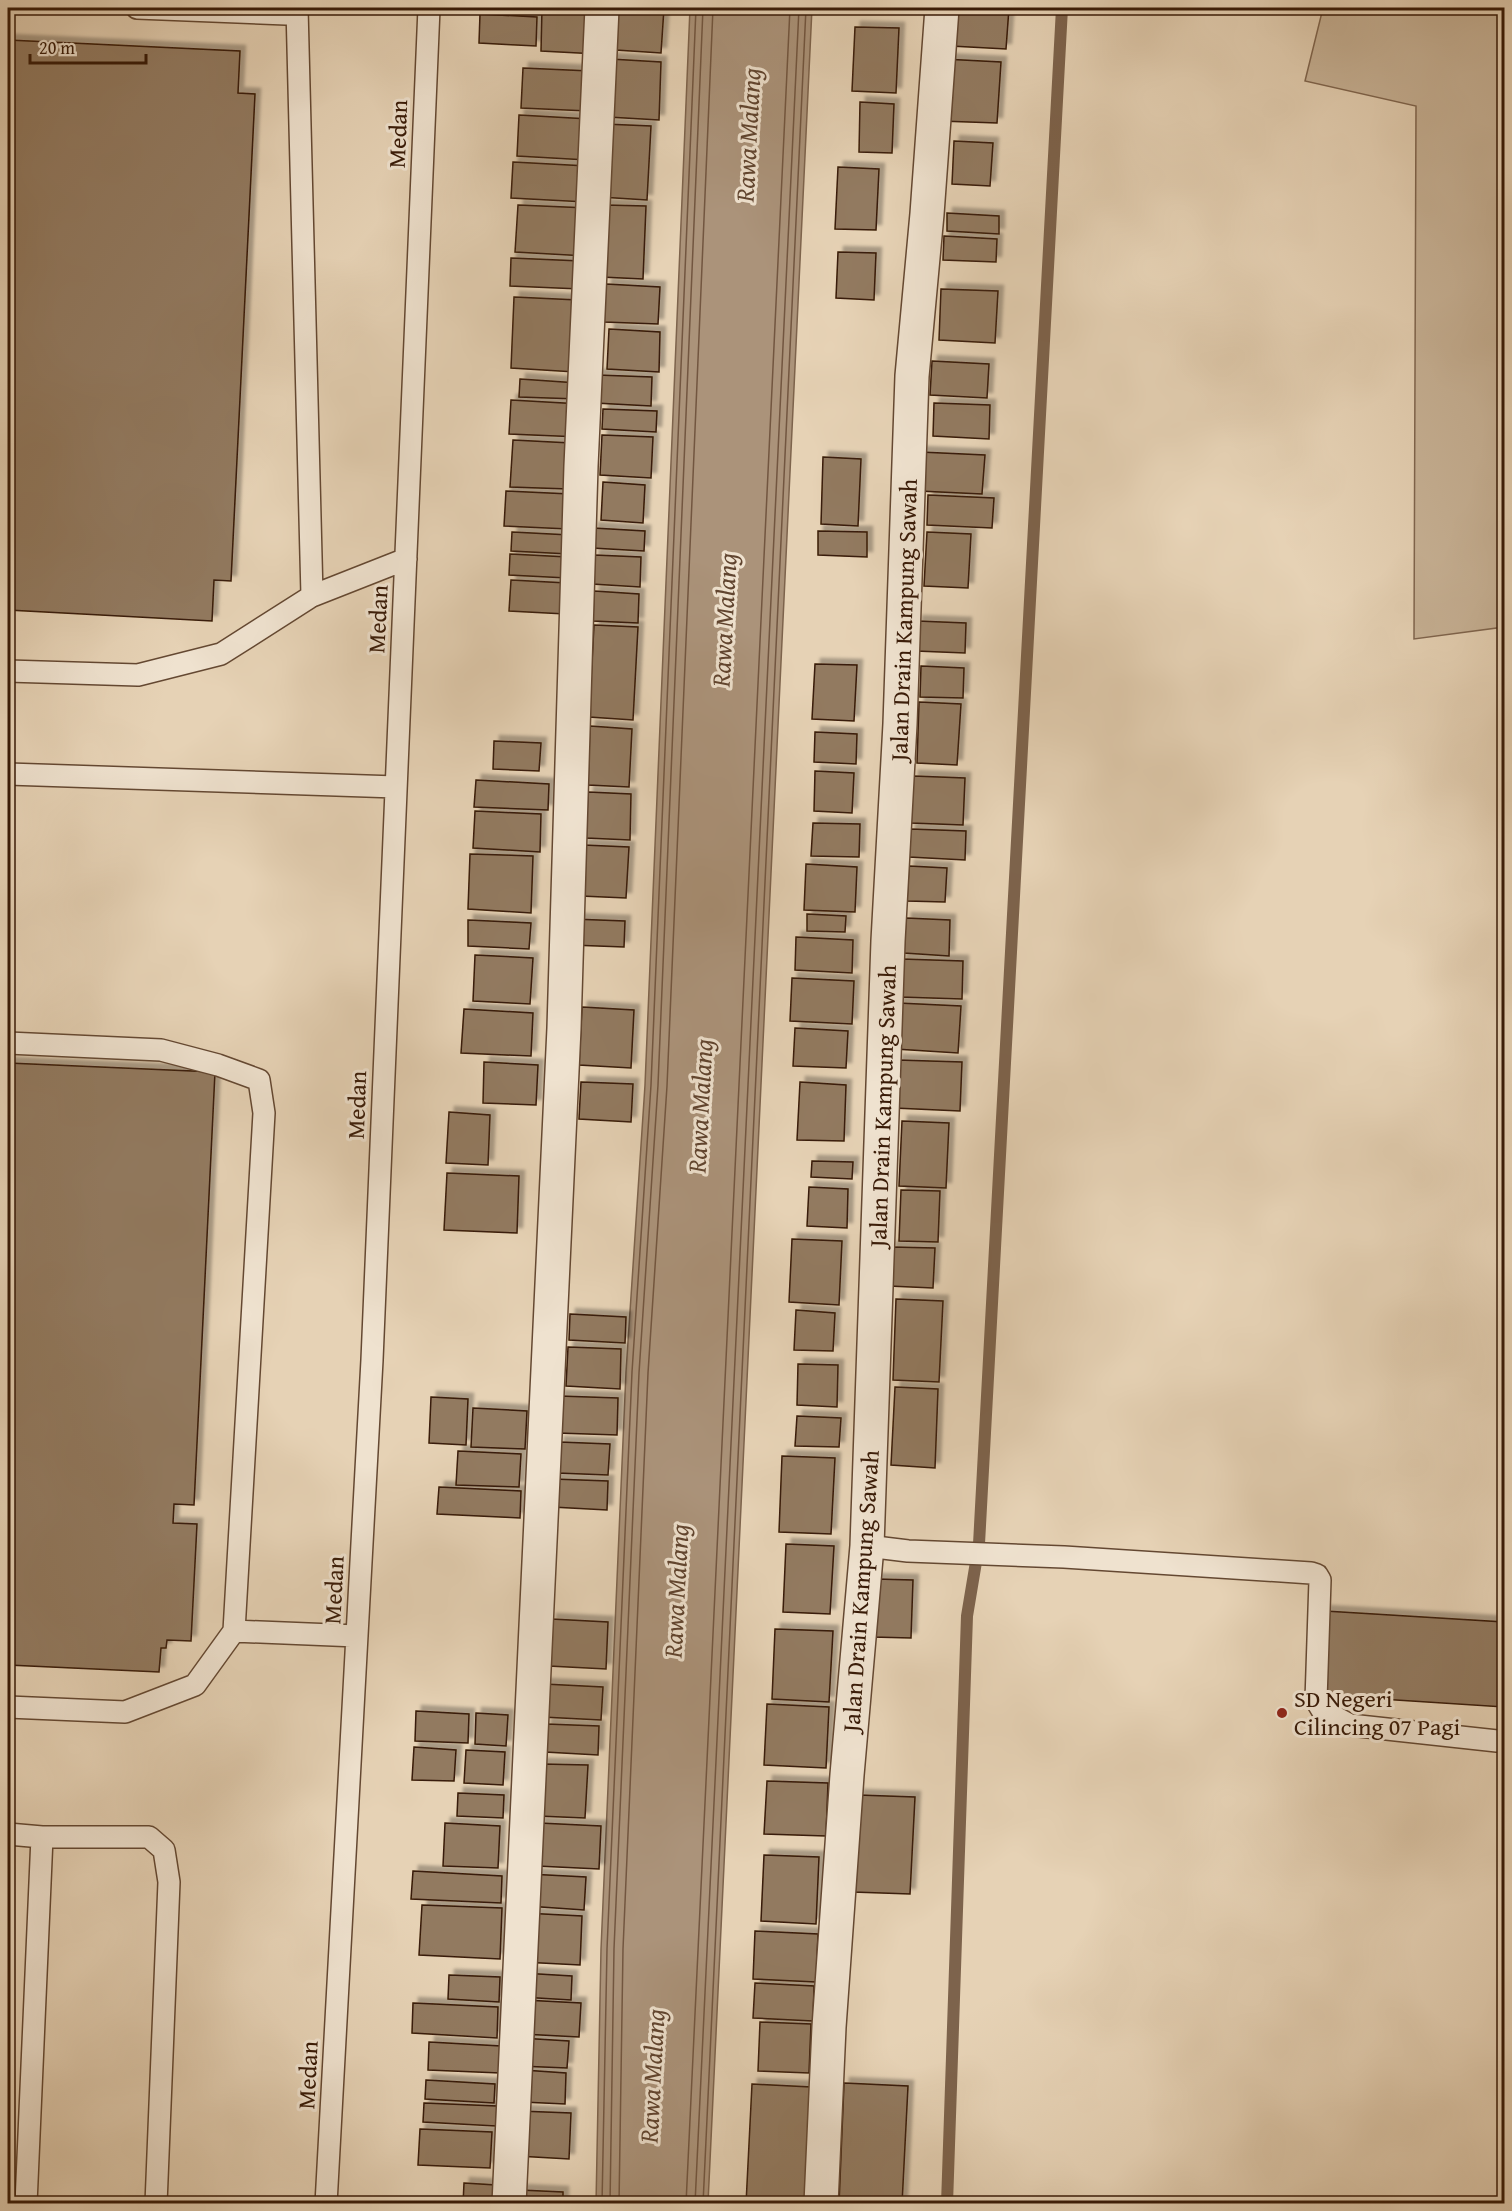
<svg xmlns="http://www.w3.org/2000/svg" width="1512" height="2211" font-family="'Gentium Book Plus',serif">
<style>
.green{fill:#c8b397;stroke:#80664f;stroke-width:1.5}
.water{fill:#ab937a;stroke:#7d634c;stroke-width:1.5}
.lines{fill:none;stroke-linecap:round;stroke-linejoin:round}
.shore{stroke:#725640;stroke-width:1.5}
.stream{stroke:#7d634c;stroke-width:12}
.building{fill:#927a61;stroke:#381a07;stroke-width:1.5;filter:url(#shadow)}
.service-casing{stroke:#644832;stroke-width:24}
.minor-casing{stroke:#644832;stroke-width:36}
.service{stroke:#efe2cf;stroke-width:21}
.minor{stroke:#efe2cf;stroke-width:33}
.poi-dot{fill:#8f2418;stroke:#efe2cf;stroke-width:2}
.labels{text-anchor:middle;stroke-width:6;stroke-linejoin:round;paint-order:stroke}
.street-label{font-size:24px;fill:#381a07;stroke:#efe2cf}
.poi-label{font-size:24px;fill:#381a07;stroke:#efe2cf;text-anchor:start}
.water-label{font-size:26px;font-style:italic;fill:#60442f;stroke:#efe2cf}
</style>
<defs>
<filter id="shadow"><feDropShadow dx="5.5" dy="-5.5" stdDeviation="1.5" flood-color="#0004"/></filter>
</defs>
<rect width="100%" height="100%" fill="#e6d2b5"/>
<filter id="stains"><feTurbulence type="fractalNoise" baseFrequency=".00333" numOctaves="4"/><feColorMatrix values="0 0 0 0 .2 0 0 0 0 .09 0 0 0 0 .02 0 0 0 .5 -.17"/></filter>
<radialGradient id="worn" r=".72"><stop offset=".6" stop-color="#630" stop-opacity="0"/><stop offset="1" stop-color="#630" stop-opacity=".3"/></radialGradient>
<path class="green" d="M1323,8H1504V627L1414,639L1416,106L1305,81Z"/>
<path class="water" d="M690,8H812L708,2203L596,2204L601,1949L626,1372L645,1085Z"/>
<g class="lines">
<path class="shore" d="M602,2204L607,1949L632,1372L651,1085L696,8
M610,2204L614,1949L639,1373L658,1085L703,8
M619,2204L623,1949L648,1373L667,1086L713,8
M686,2204L790,8
M695,2204L799,8
M703,2204L806,8"/>
<path class="stream" d="M947,2204L967,1616L979,1544L1062,8"/>
</g>
<path class="building" d="M542,8L599,10L597,54L541,51Z
M618,8H664L661,53L616,50Z
M953,8H1009L1006,49L951,46Z
M480,14L537,17L536,46L479,43Z
M855,27L899,28L896,93L852,91Z
M8,40L240,51L238,93L255,94L231,581L214,580L212,621L8,610Z
M610,59L661,62L659,120L608,117Z
M943,59L1001,62L997,123L940,121Z
M523,68L590,71L588,111L521,108Z
M860,102L894,104L892,153L859,152Z
M519,115L589,119L587,160L517,156Z
M604,124L651,126L647,200L600,197Z
M954,141L993,143L990,186L952,184Z
M513,162L587,166L586,202L511,198Z
M838,167L879,169L876,230L835,229Z
M518,205L588,208L586,256L515,252Z
M604,205L646,206L643,279L601,277Z
M947,213L999,216V234L947,231Z
M944,236L997,239L996,262L943,260Z
M838,252L876,253L874,300L836,298Z
M511,258L581,261L580,289L510,286Z
M606,284L660,287L658,324L604,322Z
M941,289L998,291L995,343L939,340Z
M514,297L578,300L575,372L511,368Z
M609,329L660,332L659,372L607,369Z
M932,361L989,364L987,398L930,395Z
M597,375L652,377L651,406L595,403Z
M520,379L578,383V399L519,397Z
M511,400L581,404L580,437L509,434Z
M934,403L990,405L989,439L933,436Z
M603,409L657,411L656,432L602,429Z
M602,435L653,437L651,478L600,475Z
M513,440L571,443L569,489L510,487Z
M920,452L985,455L982,494L919,491Z
M823,457L861,459L858,526L821,524Z
M603,482L645,485L643,523L601,520Z
M506,491L570,494L568,529L504,526Z
M928,495L994,498L992,528L927,525Z
M593,528L645,531L644,551L592,548Z
M818,531L867,532V557L818,555Z
M512,532L570,535L569,554L511,551Z
M927,532L971,534L968,588L924,586Z
M510,554L568,557L567,578L509,575Z
M594,555L641,557L640,587L592,584Z
M511,580L567,583L565,614L509,611Z
M594,591L639,594L638,623L593,621Z
M917,621L966,623L965,653L916,651Z
M594,625L638,627L633,720L589,717Z
M815,664L857,665L854,721L812,719Z
M921,666L964,668L963,698L920,697Z
M919,702L961,704L957,765L917,763Z
M590,726L632,729L629,787L588,785Z
M815,732L857,734L856,764L814,762Z
M494,741L541,743L539,771L493,769Z
M815,771L854,773L852,813L814,811Z
M913,776L965,778L963,825L911,823Z
M476,780L549,784L548,810L474,807Z
M588,792L631,794L630,840L586,838Z
M475,811L541,814L540,852L473,848Z
M813,823L860,824L859,857L811,856Z
M910,829L966,831L965,860L909,857Z
M583,845L629,847L626,898L581,896Z
M470,854L533,856L531,913L468,909Z
M806,864L857,867L855,912L804,910Z
M909,866L947,868L945,902L907,901Z
M807,914L846,916L845,932L807,931Z
M906,918L950,920L949,956L904,953Z
M572,919L625,921L624,947L571,945Z
M468,920L531,923L529,949L468,946Z
M796,937L853,940L852,973L795,970Z
M475,955L533,958L530,1004L473,1001Z
M901,959L963,961L962,999L900,997Z
M792,978L854,981L852,1024L790,1021Z
M898,1003L961,1006L958,1053L895,1049Z
M582,1007L634,1010L631,1068L579,1065Z
M464,1009L533,1013L531,1056L461,1053Z
M795,1028L848,1031L846,1068L793,1066Z
M897,1060L962,1062L960,1111L894,1108Z
M484,1062L538,1065L536,1105L483,1103Z
M8,1063L215,1072L194,1505L174,1504L173,1523L197,1524L191,1641L167,1640L166,1648H161L159,1672L8,1665Z
M581,1082L633,1084L631,1122L579,1119Z
M800,1082L846,1085L844,1141L797,1140Z
M449,1112L490,1115L488,1165L446,1163Z
M902,1121L949,1123L946,1188L899,1186Z
M812,1161L853,1162L852,1179L811,1177Z
M447,1173L519,1176L517,1233L444,1230Z
M809,1187L848,1189L847,1228L807,1226Z
M901,1190L940,1191L938,1242L899,1241Z
M792,1239L842,1241L839,1305L789,1302Z
M891,1247L935,1248L933,1288L889,1286Z
M896,1299L943,1301L939,1382L893,1380Z
M796,1310L835,1313L833,1351L794,1350Z
M570,1314L626,1317L625,1343L569,1340Z
M568,1347L621,1349L620,1389L566,1386Z
M798,1364L838,1365L837,1407L797,1405Z
M895,1387L938,1389L935,1468L891,1465Z
M559,1396L618,1398L617,1435L557,1433Z
M431,1397L468,1399L466,1445L429,1443Z
M473,1408L527,1411L525,1449L471,1447Z
M797,1416L841,1418L839,1447L795,1446Z
M559,1442L610,1444L608,1475L557,1473Z
M458,1451L521,1454L519,1487L456,1485Z
M782,1456L835,1458L831,1534L779,1532Z
M553,1479L608,1481L607,1510L552,1507Z
M439,1487L521,1491L520,1518L437,1514Z
M786,1544L834,1546L830,1614L783,1612Z
M875,1579L913,1580L911,1638L872,1637Z
M1325,1611L1504,1622V1707L1319,1695Z
M551,1619L608,1622L606,1669L549,1666Z
M775,1629L833,1631L829,1702L772,1699Z
M544,1684L603,1687L601,1720L542,1717Z
M767,1704L829,1707L826,1768L764,1765Z
M416,1711L469,1714L468,1743L415,1741Z
M476,1713L508,1715L506,1746L475,1744Z
M546,1724L599,1726L598,1755L545,1752Z
M414,1747L456,1750L454,1781L412,1780Z
M466,1750L505,1752L503,1785L464,1783Z
M541,1764L588,1765L585,1818L538,1816Z
M767,1781L828,1783L826,1836L764,1834Z
M458,1793L504,1795L503,1818L457,1816Z
M858,1795L915,1797L910,1894L853,1892Z
M445,1823L500,1826L498,1868L443,1866Z
M539,1823L601,1826L599,1869L537,1866Z
M764,1855L819,1857L816,1924L761,1921Z
M413,1871L502,1876L501,1903L411,1899Z
M528,1874L586,1877L584,1910L527,1906Z
M422,1905L502,1908L500,1959L419,1955Z
M524,1913L582,1916L580,1965L522,1962Z
M755,1931L818,1934L816,1982L753,1979Z
M522,1973L572,1976L571,2000L521,1997Z
M449,1975L500,1977L499,2002L448,1999Z
M755,1983L814,1986L813,2021L753,2018Z
M524,2000L581,2003L579,2037L522,2034Z
M413,2003L498,2007L497,2038L412,2033Z
M760,2022L811,2024L809,2073L758,2071Z
M520,2038L569,2041L567,2068L519,2066Z
M429,2042L501,2046L500,2073L428,2070Z
M523,2070L566,2073L565,2104L522,2102Z
M426,2080L495,2084L494,2103L425,2099Z
M844,2083L908,2086L902,2204H839Z
M752,2084L811,2087L806,2204H746Z
M424,2103L497,2106L496,2126L423,2122Z
M519,2111L571,2113L569,2159L517,2156Z
M420,2129L492,2132L490,2168L418,2165Z
M464,2183L496,2185L495,2204H463Z
M520,2190L563,2192V2204H519Z"/>
<g class="lines">
<defs>
<path id="service" d="M137,8L286,14L298,8
M297,8L312,596
M8,671L138,675L221,654L312,596L406,559
M8,774L396,787
M8,1043L161,1050L218,1065L259,1080L264,1113L234,1631L195,1685L125,1712L8,1707
M867,1546L908,1551L1064,1557L1311,1573L1317,1575L1320,1580L1316,1700L1322,1710L1350,1725L1497,1741
M234,1631L357,1636
M8,1834L42,1837L26,2204
M42,1837H149L164,1850L169,1882L156,2204
M326,2204L372,1360L429,8"/>
<path id="minor" d="M509,2204L564,1028L581,466L602,8
M821,2204L829,2027L847,1775L867,1546L888,941L900,724L912,376L927,214L942,8"/>
</defs>
<use href="#service" class="service-casing"/>
<use href="#minor" class="minor-casing"/>
<use href="#service" class="service"/>
<use href="#minor" class="minor"/>
</g>
<circle class="poi-dot" cx="1282" cy="1713" r="6"/>
<g class="labels">
<g class="street-label">
<text transform="translate(398 134) rotate(-88)" y="8">Medan</text>
<text transform="translate(378 619) rotate(-87)" y="8">Medan</text>
<text transform="translate(904 620) rotate(-88)" y="8">Jalan Drain Kampung Sawah</text>
<text transform="translate(357 1105) rotate(-88)" y="8">Medan</text>
<text transform="translate(883 1106) rotate(-88)" y="8">Jalan Drain Kampung Sawah</text>
<text transform="translate(334 1590) rotate(-87)" y="8">Medan</text>
<text transform="translate(861 1591) rotate(-86)" y="8">Jalan Drain Kampung Sawah</text>
<text transform="translate(308 2075) rotate(-87)" y="8">Medan</text>
</g>
<g class="poi-label">
<text x="1294" y="1707">SD Negeri<tspan x="1294" dy="28">Cilincing 07 Pagi</tspan></text>
</g>
<g class="water-label">
<text transform="translate(748 135) rotate(-87)" y="9">Rawa Malang</text>
<text transform="translate(724 620) rotate(-87)" y="9">Rawa Malang</text>
<text transform="translate(700 1106) rotate(-87)" y="9">Rawa Malang</text>
<text transform="translate(676 1591) rotate(-87)" y="9">Rawa Malang</text>
<text transform="translate(652 2076) rotate(-87)" y="9">Rawa Malang</text>
</g>
</g>
<rect width="1512" height="2211" fill="none" stroke="#e6d2b5" stroke-width="30"/>
<rect x="9" y="9" width="1494" height="2193" fill="none" stroke="#381a07" stroke-width="3"/>
<rect x="15" y="15" width="1482" height="2181" fill="none" stroke="#381a07" stroke-width="1.5"/>
<path d="M30 54v9h116v-9" fill="none" stroke="#381a07" stroke-width="3"/>
<text x="39" y="54" font-size="18" fill="#381a07" stroke="#efe2cf" stroke-width="4.5" paint-order="stroke">20 m</text>
<rect width="100%" height="100%" filter="url(#stains)"/>
<rect width="100%" height="100%" fill="url(#worn)"/>
</svg>
